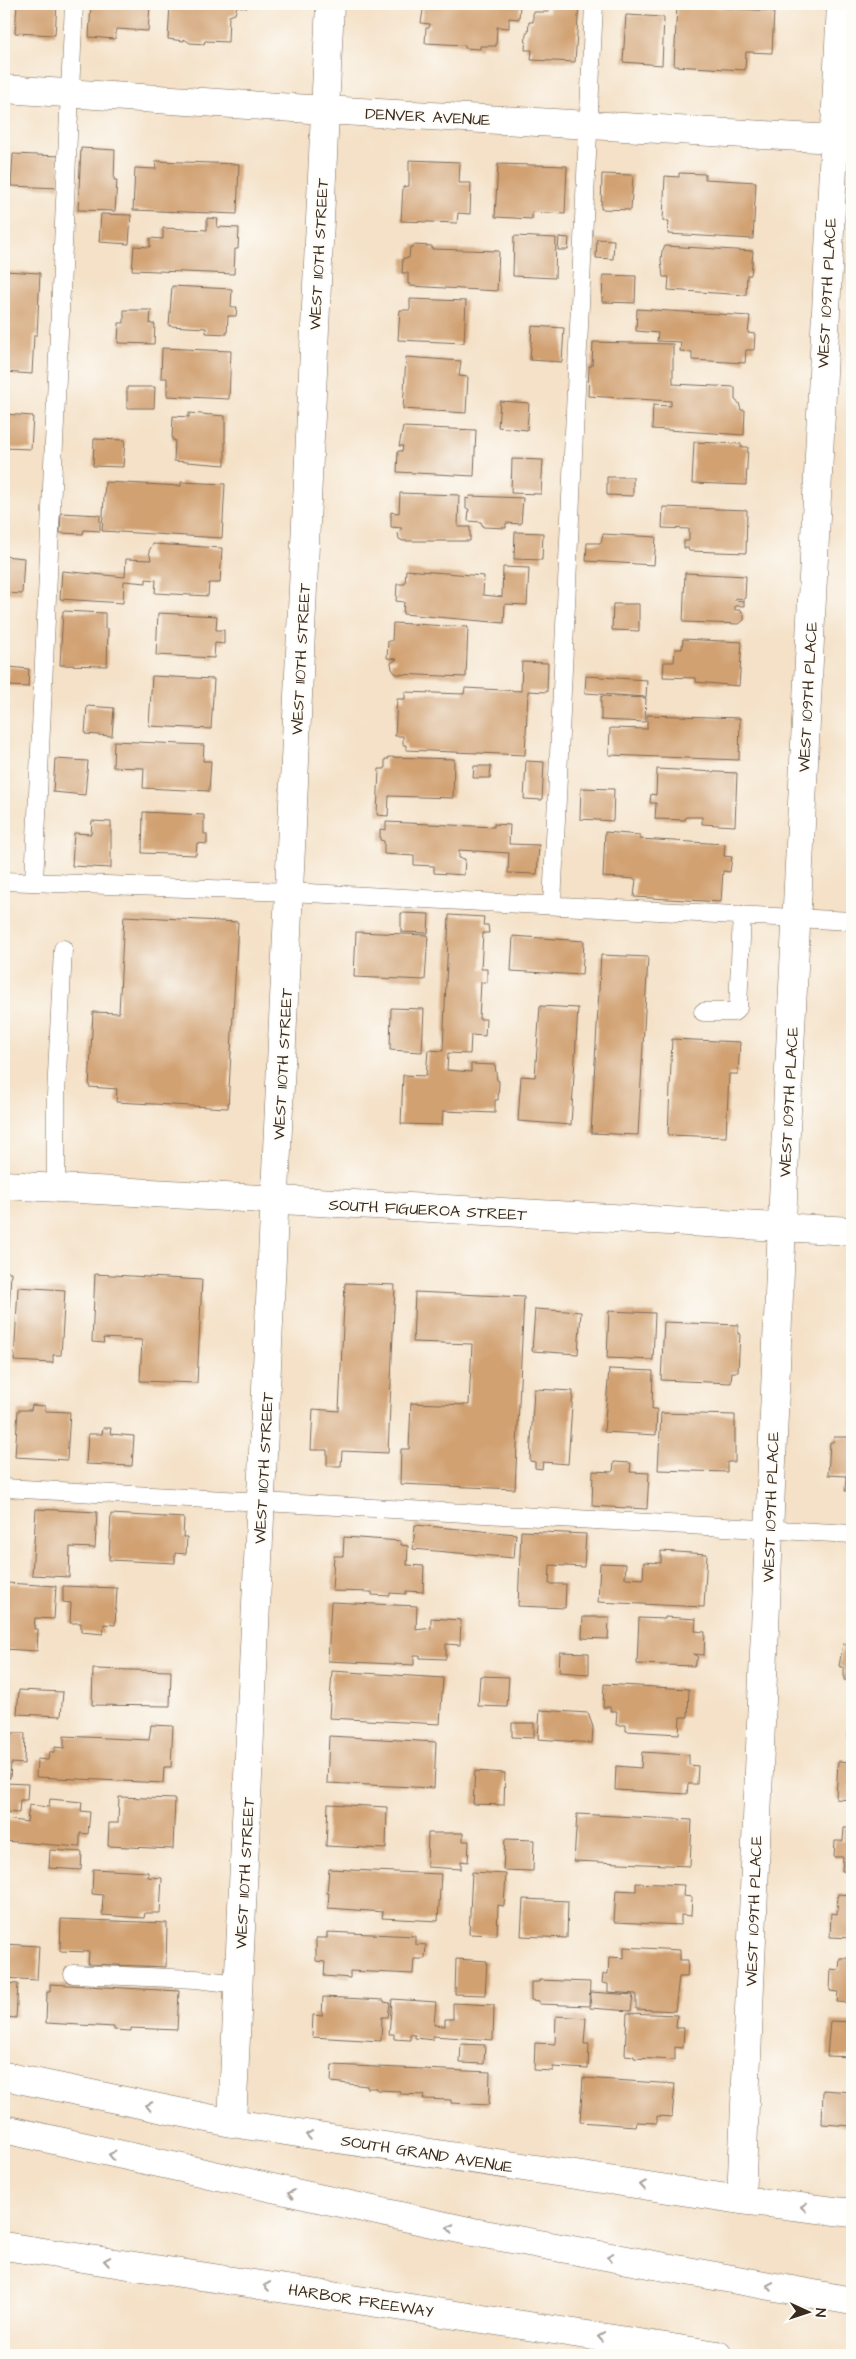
<svg xmlns="http://www.w3.org/2000/svg" width="856" height="2359" font-family="'Architects Daughter',sans-serif">
<style>
.building{fill:#d1a172}
.lines{fill:none;stroke-linecap:round;stroke-linejoin:round}
.service-casing{stroke:#7c6a59;stroke-width:19}
.minor-casing{stroke:#7c6a59;stroke-width:29}
.secondary-casing{stroke:#7c6a59;stroke-width:29}
.motorway-casing{stroke:#7c6a59;stroke-width:29}
.service{stroke:#fff;stroke-width:18}
.minor{stroke:#fff;stroke-width:28}
.secondary{stroke:#fff;stroke-width:28}
.motorway{stroke:#fff;stroke-width:28}
.oneway{stroke:#a79f9a}
.labels{text-anchor:middle;stroke-width:4;stroke-linejoin:round;paint-order:stroke}
.street-label{font-size:16px;fill:#3b2a1e;stroke:#fdfcf7}
</style>
<rect width="100%" height="100%" fill="#fdfcf7"/>
<filter id="ink" filterUnits="userSpaceOnUse"><feTurbulence type="fractalNoise" baseFrequency=".02" numOctaves="2"/><feDisplacementMap in="SourceGraphic" scale="10" xChannelSelector="R" yChannelSelector="G"/><feConvolveMatrix kernelMatrix="1 2 1 2 8 2 1 2 1" color-interpolation-filters="sRGB"/></filter>
<filter id="wash" filterUnits="userSpaceOnUse"><feTurbulence type="fractalNoise" baseFrequency=".0096" numOctaves="4" result="noise"/><feDisplacementMap in="SourceGraphic" scale="20" xChannelSelector="R" yChannelSelector="G"/><feGaussianBlur stdDeviation="1.12" result="paint"/><feColorMatrix in="noise" values="0 0 0 0 0 0 0 0 0 0 0 0 0 0 0 0 0 1.4 0 .05"/><feComposite in="paint" operator="in"/></filter>
<g filter="url(#wash)">
<rect width="100%" height="100%" fill="#f4e1c7"/>
<g id="blocks">
<path class="building" d="M17,4H57L55,35L15,33Z
M91,4H139L138,6H150L148,31L116,29L115,39L89,37Z
M170,4H247V8L237,6L235,14L229,16L228,42L205,41L204,44L190,43L184,39V41L168,39Z
M424,4H520L519,19L509,18V28L497,27L496,46H480V49L465,48V45L425,43L426,28H429L430,24L421,23Z
M550,4H579L575,62L531,60L532,50H525L526,33H528L529,22H533V12H549Z
M677,5L774,11L772,53L746,52L745,70L674,66Z
M626,15L664,17L662,65L623,62Z
M81,148L115,150L114,180H117L115,211L78,210Z
M13,154L60,156L59,188L11,186Z
M409,160L460,162L459,183H471L470,214L458,213L457,223L401,221L403,187L409,186Z
M155,161L239,164L237,214L133,210L135,168L156,169Z
M498,164L567,166L565,214L532,212V219L495,217Z
M679,173L705,174V179L756,182L753,239L668,234L669,221H663L665,176L679,177Z
M602,174L633,175L631,210L601,209Z
M4,204H7L6,223H4Z
M101,214L131,215L129,244L99,242Z
M207,218L218,219L217,227L239,228L238,249H235L234,274L132,270L134,246L150,247V238L163,239V228L207,230Z
M514,236L556,238L555,278L513,276Z
M559,237L569,238L568,250H558Z
M597,239L614,240L613,259L596,258Z
M413,245L432,246V249L499,251L497,291L410,286L411,284H408V273H402L403,258H409L410,247H413Z
M665,246L753,251L751,275H747L746,295L668,290L669,277H663L661,260L662,251Z
M4,271L40,273L37,335H34L32,374L4,372Z
M603,275L636,276L635,303L602,302Z
M172,286L232,289L231,307H237L236,316H228L227,334L206,333V328L169,326Z
M410,299L466,301L464,343L398,340L400,310H410Z
M637,309L750,316L748,333L755,334L754,350H746L745,363L692,360V352L680,351L681,342L657,341L658,333L636,331Z
M124,310H151L150,324H155L154,344L118,343L119,323H124Z
M532,326L564,328L562,362L530,360Z
M593,342L673,344V384L735,387V400L739,403L741,410H745L744,435L652,429L653,405L671,406V401L588,396L589,366H592Z
M162,348L231,351L229,399L167,396V378H161Z
M406,357L461,361L459,376L468,377L466,413L403,409Z
M127,387H155L154,408H127Z
M500,401L529,403L527,430L498,427Z
M189,413L225,416V465L174,461L175,440H172L173,416L189,417Z
M4,414L33,416L31,449L4,448Z
M403,427L476,430L474,476L397,472L398,451H402L403,446H399Z
M94,439L125,440L123,467L93,466Z
M694,442L741,444V447H748L746,485L692,483Z
M512,459L543,460L541,494L511,493Z
M607,477H633V496L607,495Z
M105,482L181,486V482L225,484L222,538L102,531Z
M400,493L459,495L458,527H470V541H403L399,539L398,533L402,528L391,527V512L399,513Z
M470,496L523,498L521,524L506,523V528L483,527L481,522L468,521L469,509H466V498L469,499Z
M663,507L747,510L746,553L689,551L688,548H684V541H689V529L662,528Z
M61,513L100,515V531L84,530L83,534L60,533Z
M515,532L543,533L542,560L514,559Z
M603,534L656,537L654,565L586,561L587,543H601Z
M153,544L222,548L220,583H209L208,596L155,593L156,580L146,579V583L124,581L123,603L60,599L62,571L125,577L126,559L151,560L149,551Z
M4,556L24,558L22,594L4,593Z
M503,567L529,568L527,605L505,604L504,623L403,614L404,602L396,601L397,584H405L406,570L484,576L483,595L502,597Z
M685,573L746,576L745,599L735,598L734,600L744,601V606H735V610H740L744,614V620L739,624L683,622Z
M613,604H639V631L612,630Z
M63,611L105,613V629H108L107,666L60,665Z
M158,613L217,616L216,630H224V644L215,643L214,658L156,655Z
M393,623L468,627L466,677L396,674L392,669L391,663L397,659L387,658L388,641H392Z
M683,639L742,642L739,686L696,682V678L663,677L664,662H674L675,649H682Z
M522,662L548,663L547,692L528,691L525,755L406,750V745H403V736H395L397,699H405V692L464,694L465,688L521,691Z
M9,667L29,669L28,687L8,686Z
M152,676L214,679L211,729L149,726Z
M586,676L647,680L646,697L585,693Z
M4,693H7L6,726H4Z
M601,696L646,698L645,722L601,720Z
M87,706L114,708L112,736L85,734Z
M647,715L740,718L739,760L609,755L610,728L647,729Z
M114,741L204,745L203,761H211L209,791L143,788L144,768L113,767Z
M388,757L454,759L453,798L389,796L388,816L377,815L379,769H385V759H389Z
M55,759L88,761L85,795L53,792Z
M526,761L544,762L542,800L524,799Z
M474,766H491L490,778H473Z
M657,769L737,773L735,826L702,824V817H686L685,820L655,819L656,803H650L651,794L656,795Z
M581,788L614,789L613,821L580,819Z
M143,812L204,815V834H207V844L197,843L196,855L142,853Z
M92,821L111,822V868L72,866L74,833L91,834Z
M386,822L494,827V824L510,825L509,844L539,845L537,874L508,873L509,853L459,850V858L465,859L464,875L434,873V866L414,865V856L384,854V841L380,840V829L386,830Z
M605,832L640,835V839L725,844L724,856L732,857L730,872L723,871L721,902L634,897L636,879L603,877Z
M401,913L429,914L428,933L401,932Z
M449,915L484,917L483,925H488L489,933H483L481,969H487V983L481,982L479,1019H486L485,1036L471,1035L470,1054L448,1053L447,1070L471,1072V1064L495,1065L497,1080L499,1081L498,1100H495V1113L443,1111L442,1125L401,1124L403,1075L426,1076L428,1050L443,1051Z
M124,916L238,922L228,1108L116,1102L117,1089L89,1087L93,1012L119,1013Z
M356,932L428,935L425,980L354,977Z
M513,936L584,941L582,975L511,971Z
M601,955L648,957L638,1135L591,1133Z
M540,1006L578,1008L571,1125L518,1121L521,1076L535,1077Z
M391,1008L424,1009L422,1052L390,1050Z
M672,1039L740,1042L738,1074H729L726,1137L668,1135Z
M4,1272H11L7,1352H4Z
M95,1274L202,1280L197,1383L140,1381L142,1340L103,1338L104,1343L92,1342Z
M345,1283L395,1285L388,1453L342,1451L341,1466H327V1450H311L313,1409L339,1411Z
M18,1287L65,1290L61,1355H53V1363L14,1361Z
M415,1292L524,1297L515,1489L400,1484L401,1449H409L411,1403L469,1405L472,1344L413,1342Z
M535,1309L581,1312L578,1354L532,1351Z
M609,1311L655,1313L653,1360L607,1358Z
M664,1322L738,1325V1334H740L738,1372H732L731,1383L661,1380Z
M609,1369L653,1371L652,1409H657L656,1435L604,1432Z
M534,1389L573,1391L568,1464L543,1462L542,1469L535,1468V1462L530,1461Z
M32,1405L45,1406V1411L70,1412L67,1460L15,1457L18,1410H31Z
M661,1413L735,1415V1462H727V1472L658,1470Z
M103,1428H111L110,1434L134,1436L132,1466L86,1464L88,1434H102Z
M834,1437H852V1491H845L846,1476L828,1475L830,1442H833Z
M614,1462L631,1463L630,1472L649,1473L647,1509L592,1506L593,1471L613,1472Z
M36,1509L97,1512L95,1548L70,1547L69,1577L32,1575Z
M111,1514L184,1518L183,1537H187L186,1554L175,1553V1563L109,1560Z
M415,1525L516,1534L514,1558L413,1549Z
M521,1531L586,1534L584,1567L550,1565L549,1584H566L565,1608L518,1606Z
M344,1537L401,1541V1545L408,1546L407,1565L424,1566L423,1592L406,1591V1594L390,1593V1596L372,1595V1592L332,1591L334,1556H343Z
M661,1551L707,1554L704,1607L598,1602L600,1563L626,1564L625,1578L643,1579L644,1562L661,1563Z
M6,1583L56,1586L54,1619L35,1618L34,1629H38L37,1651L4,1649Z
M63,1586L117,1588L115,1625L104,1624L103,1634L81,1632V1623H70L71,1603L63,1602Z
M331,1602L417,1606L416,1630L431,1628V1618L461,1620L460,1645L446,1644V1659L420,1658V1655H414V1665L328,1661Z
M583,1617H609L608,1639L582,1638Z
M665,1617L696,1619L695,1631L705,1632L704,1655L693,1654L698,1657L694,1666L637,1664L639,1618L665,1619Z
M843,1644H852V1681L844,1680V1668L839,1666Z
M560,1652L589,1653V1674L559,1672Z
M93,1669L171,1671L170,1706L92,1705Z
M332,1671L443,1678L440,1724L329,1718Z
M480,1676L509,1677L507,1707L478,1706Z
M604,1684L689,1689L688,1717H680L679,1734L626,1731V1725H616L617,1711H610V1707H603Z
M19,1690L63,1692L61,1716L17,1714Z
M850,1696H852V1739L848,1738Z
M540,1710L588,1713L593,1727L592,1743L538,1739Z
M512,1723H534V1738L512,1737Z
M151,1725L173,1726L171,1767H164L163,1783L36,1777L37,1759L48,1760L49,1752H55V1747L64,1748V1736L149,1740Z
M4,1733H25L24,1764L11,1763L10,1778H4Z
M329,1736L436,1742L434,1788L327,1783Z
M642,1752L689,1755V1765L698,1766L697,1784H688L687,1794L615,1790L616,1766L641,1768Z
M838,1761L852,1762V1800L836,1799Z
M475,1771L505,1773L504,1805L473,1804Z
M4,1783L28,1784L27,1800H20L19,1813L4,1812Z
M119,1797L175,1799L173,1849L108,1846L109,1823H118Z
M50,1799L82,1802L81,1811L90,1812L88,1834L80,1833V1847L4,1841L5,1819L27,1822L29,1805L49,1807Z
M328,1804L387,1807L386,1849L326,1846Z
M577,1814L692,1820L690,1866L574,1861Z
M844,1828H852V1872L842,1871L843,1857H834L835,1841H843Z
M428,1833H463V1841H469L468,1862L461,1861V1869L427,1867Z
M505,1839L534,1840L533,1871L503,1870Z
M50,1850L82,1852L81,1870L49,1868Z
M93,1869L148,1872V1877L162,1878L160,1913H145L144,1918L102,1915L103,1895L92,1894Z
M329,1869L441,1874L438,1921L382,1918L383,1912L328,1908L329,1893H327Z
M472,1872L506,1874L504,1906L498,1905L497,1935L469,1934Z
M636,1883L684,1885L683,1896L692,1897L691,1916L681,1915V1925L614,1922L616,1890L636,1891Z
M838,1894L852,1895V1938L830,1937L831,1913L837,1914Z
M523,1899L568,1901L567,1938L521,1936Z
M61,1919L167,1923L166,1967L88,1964L89,1952L60,1951Z
M327,1932L415,1936V1944L426,1945L425,1959H414L413,1974L350,1971V1978L324,1976L325,1962L316,1961V1938H327Z
M4,1944L39,1946L37,1980L4,1978Z
M624,1947L680,1950V1960H688L687,1977H679L675,2011L636,2009V1994L608,1992V1984L602,1983L603,1974H608L609,1957L624,1958Z
M840,1958H852V2003L837,2002L838,1992L830,1991L831,1969L839,1970Z
M456,1959L487,1961L485,1995L455,1994Z
M539,1980L590,1982L589,2006L539,2004V2001L531,2000V1982H539Z
M4,1983L18,1984L16,2018L4,2017Z
M50,1984L179,1991L177,2030L131,2028V2031L114,2030V2027L46,2023L47,1992H50Z
M591,1992L633,1995L631,2011L590,2008Z
M323,1997L384,2000V2002L390,2003L388,2017H382L381,2041L312,2037L313,2015L322,2016Z
M392,1999L436,2002L434,2025L445,2026V2019H453V2003L494,2005L493,2040L433,2036V2040L415,2038V2035L410,2034V2040L394,2039V2034H389Z
M627,2013L677,2015L676,2028H684L683,2048L675,2047V2060L634,2058V2056L625,2055Z
M556,2016L586,2018L584,2044H589L588,2069L553,2067V2071L534,2070L535,2043L555,2044Z
M830,2021L852,2022V2057L827,2056Z
M461,2044L485,2045L484,2064L460,2063Z
M332,2065L490,2072L489,2105L451,2103V2100L423,2099L424,2095L400,2094V2091L377,2090V2088H367V2086L331,2082Z
M583,2078L675,2084L672,2117L657,2116V2123L636,2122L635,2126L580,2122Z
M823,2090L852,2092V2126L822,2124Z"/>
</g>
</g>
<g filter="url(#ink)">
<use href="#blocks" fill-opacity="0" stroke="#7c6a59" stroke-width="1"/>
<g class="lines">
<defs>
<path id="service" d="M4,881L289,892L852,921
M34,882L74,4
M552,905L594,4
M703,1012H734L738,1008L742,915
M56,1187V1096L63,949
M4,1488L852,1534
M73,1974L196,1979L239,1984"/>
<path id="minor" d="M4,89L325,110L851,140
M4,2076L232,2123L741,2200L852,2213
M232,2123L330,4
M741,2200L785,1152L841,4"/>
<path id="secondary" d="M4,1185L852,1231"/>
<path id="motorway" d="M4,2129L473,2232L852,2301
M4,2246L718,2355"/>
</defs>
<use href="#service" class="service-casing"/>
<use href="#minor" class="minor-casing"/>
<use href="#secondary" class="secondary-casing"/>
<use href="#motorway" class="motorway-casing"/>
<use href="#service" class="service"/>
<use href="#minor" class="minor"/>
<use href="#secondary" class="secondary"/>
<use href="#motorway" class="motorway"/>
</g>
<defs><path id="oneway-chevron" d="M-2-3.5L2.5 0L-2 3.5" fill="none" stroke-width="1.6" stroke-linecap="round" stroke-linejoin="round" transform="scale(1.25)"/></defs>
<g class="oneway">
<use href="#oneway-chevron" transform="translate(149 2106) rotate(-168)"/>
<use href="#oneway-chevron" transform="translate(309 2135) rotate(-171)"/>
<use href="#oneway-chevron" transform="translate(112 2155) rotate(-167)"/>
<use href="#oneway-chevron" transform="translate(643 2185) rotate(-171)"/>
<use href="#oneway-chevron" transform="translate(291 2194) rotate(-168)"/>
<use href="#oneway-chevron" transform="translate(804 2207) rotate(-174)"/>
<use href="#oneway-chevron" transform="translate(450 2228) rotate(-168)"/>
<use href="#oneway-chevron" transform="translate(610 2257) rotate(-170)"/>
<use href="#oneway-chevron" transform="translate(107 2261) rotate(-171)"/>
<use href="#oneway-chevron" transform="translate(267 2286) rotate(-171)"/>
<use href="#oneway-chevron" transform="translate(770 2286) rotate(-170)"/>
<use href="#oneway-chevron" transform="translate(601 2337) rotate(-171)"/>
</g>
</g>
<g class="labels">
<g class="street-label">
<text transform="translate(428 116) rotate(3)" y="6">DENVER AVENUE</text>
<text transform="translate(318 254) rotate(-87)" y="6">WEST 110TH STREET</text>
<text transform="translate(826 293) rotate(-87)" y="6">WEST 109TH PLACE</text>
<text transform="translate(300 659) rotate(-87)" y="6">WEST 110TH STREET</text>
<text transform="translate(807 697) rotate(-87)" y="6">WEST 109TH PLACE</text>
<text transform="translate(282 1064) rotate(-87)" y="6">WEST 110TH STREET</text>
<text transform="translate(788 1102) rotate(-87)" y="6">WEST 109TH PLACE</text>
<text transform="translate(428 1209) rotate(3)" y="6">SOUTH FIGUEROA STREET</text>
<text transform="translate(263 1468) rotate(-87)" y="6">WEST 110TH STREET</text>
<text transform="translate(770 1507) rotate(-88)" y="6">WEST 109TH PLACE</text>
<text transform="translate(244 1873) rotate(-87)" y="6">WEST 110TH STREET</text>
<text transform="translate(753 1911) rotate(-88)" y="6">WEST 109TH PLACE</text>
<text transform="translate(427 2153) rotate(9)" y="6">SOUTH GRAND AVENUE</text>
<text transform="translate(361 2300) rotate(9)" y="6">HARBOR FREEWAY</text>
</g>
</g>
<rect width="856" height="2359" fill="none" stroke="#fdfcf7" stroke-width="20"/>
<g transform="translate(808 2312) rotate(93)" stroke="#fdfcf7" stroke-width="4" paint-order="stroke">
<path d="M0-4L9 19L0 12L-9 19Z" fill="#3b2a1e"/>
<text y="-8" font-size="14" font-weight="bold" text-anchor="middle" fill="#3b2a1e">N</text>
</g>
</svg>
